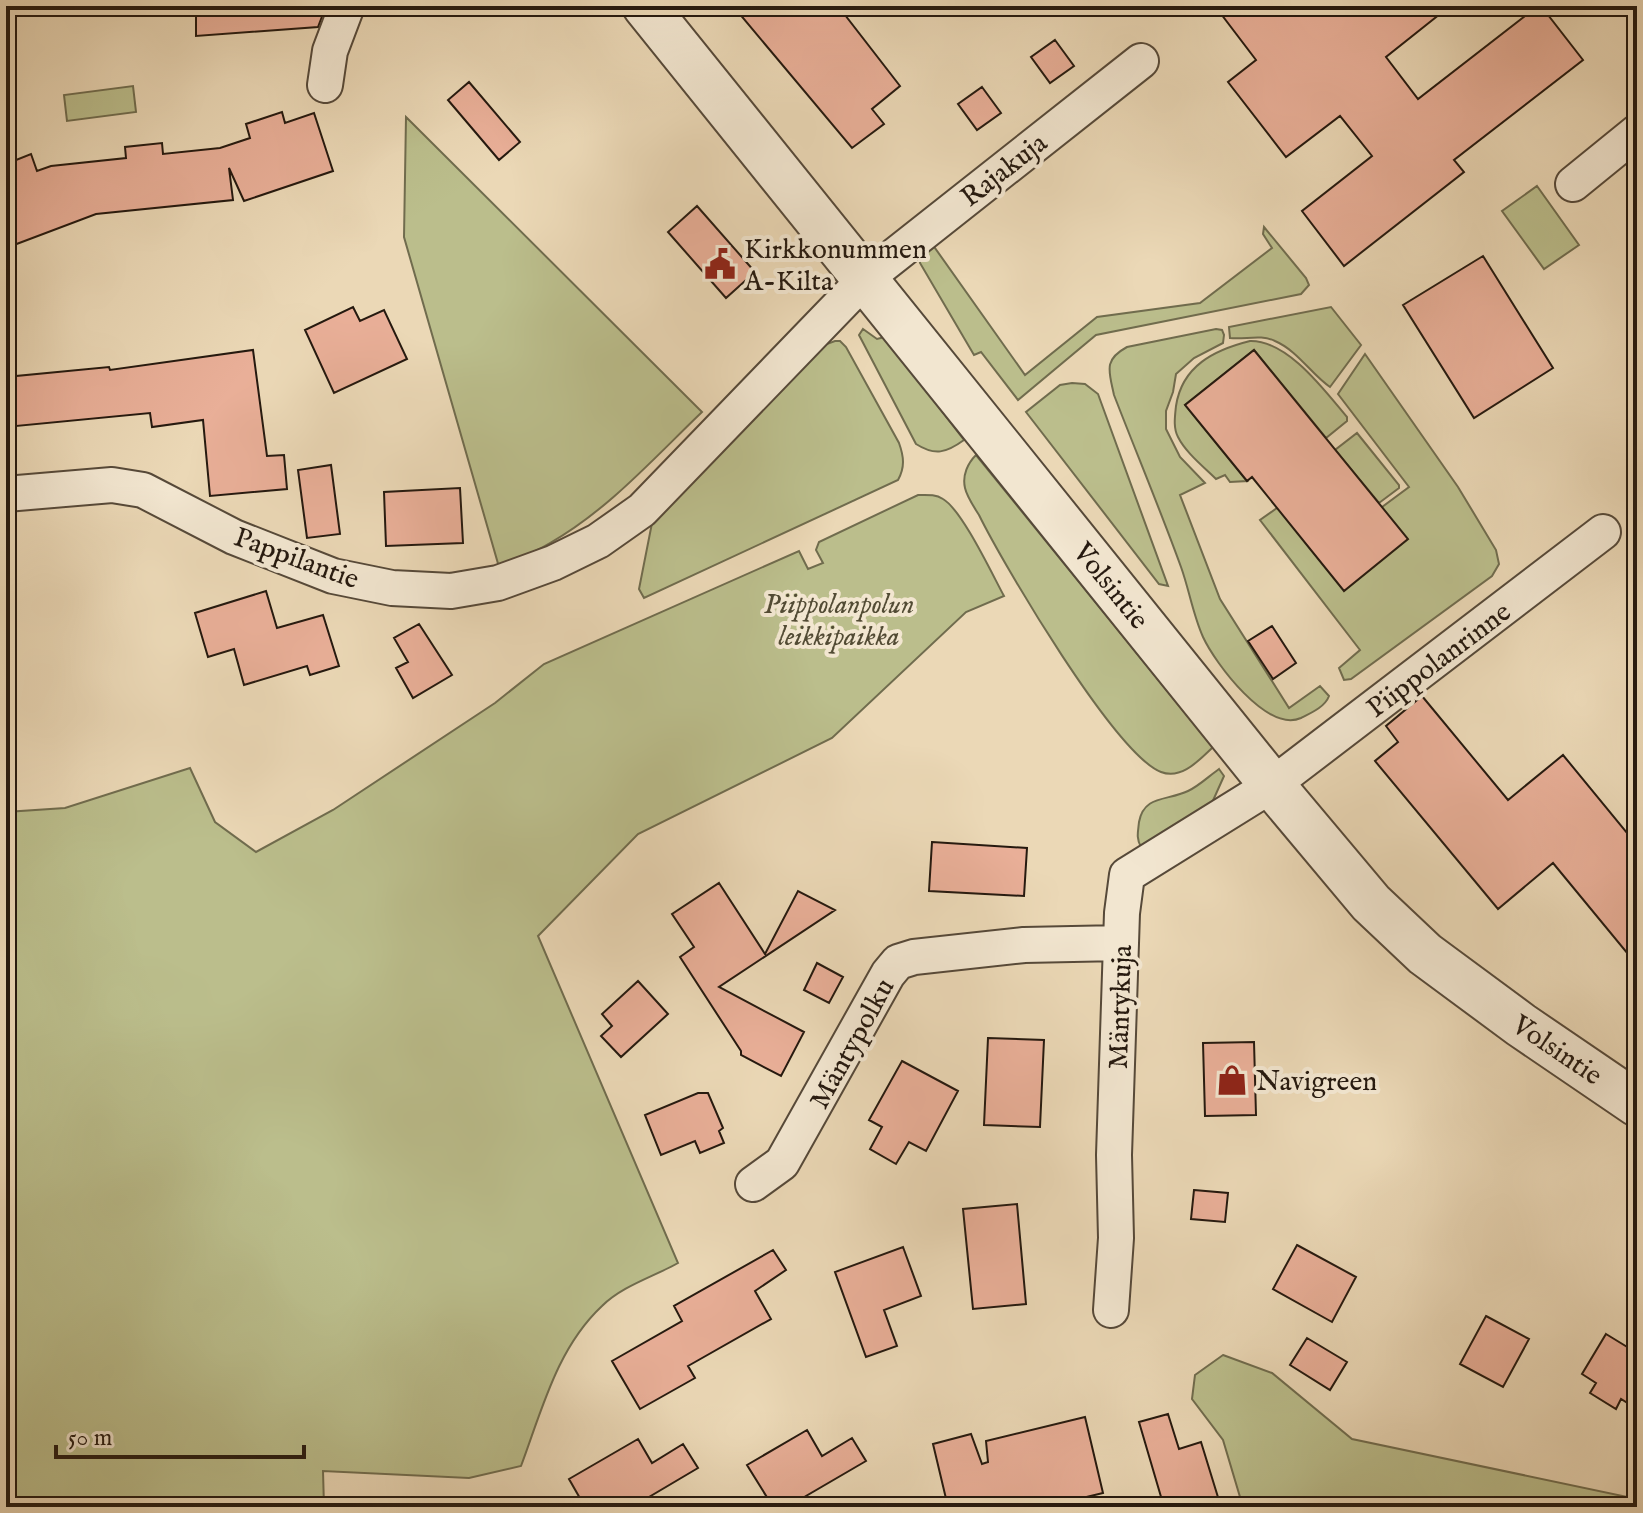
<svg xmlns="http://www.w3.org/2000/svg" width="1643" height="1513" font-family="'IM FELL English',serif">
<style>
.green{fill:#bbbe8c;stroke:#706c4e;stroke-width:2}
.building{fill:#e9af98;stroke:#25190f;stroke-width:2}
.lines{fill:none;stroke-linecap:round;stroke-linejoin:round}
.minor-casing{stroke:#564939;stroke-width:38}
.tertiary-casing{stroke:#564939;stroke-width:48}
.minor{stroke:#f2e6d0;stroke-width:34}
.tertiary{stroke:#f2e6d0;stroke-width:44}
.labels{text-anchor:middle;stroke-width:8;stroke-linejoin:round;paint-order:stroke}
.street-label{font-size:28px;fill:#25190f;stroke:#f2e6d0}
.poi-label{font-size:28px;fill:#25190f;stroke:#f2e6d0;text-anchor:start}
.park-label{font-size:28px;font-style:italic;fill:#524b34;stroke:#f2e6d0}
</style>
<rect width="100%" height="100%" fill="#ebd8b6"/>
<filter id="stains"><feTurbulence type="fractalNoise" baseFrequency=".0025" numOctaves="4"/><feColorMatrix values="0 0 0 0 .2 0 0 0 0 .09 0 0 0 0 .02 0 0 0 .5 -.17"/></filter>
<radialGradient id="worn" r=".72"><stop offset=".6" stop-color="#630" stop-opacity="0"/><stop offset="1" stop-color="#630" stop-opacity=".3"/></radialGradient>
<path class="green" d="M133,86L136,112L67,121L64,95Z
M406,117L702,412C654,458 608,510 550,543C534,553 516,559 499,567L404,237Z
M1537,186L1579,245L1544,269L1502,211Z
M1264,227L1306,278L1309,285L1301,294L1096,335L1018,400L981,352L974,355L920,263L919,256L930,241L1025,375L1097,317L1200,303L1272,248L1263,234Z
M1331,307L1361,345L1330,387C1311,374 1298,351 1275,341C1261,334 1244,340 1230,338L1229,327Z
M863,329L877,339L885,337L964,440C946,453 935,456 916,444L859,335Z
M1216,329L1222,330L1224,335L1223,343L1194,358L1176,374L1173,392L1166,411V429L1180,457L1205,483L1180,495L1220,599L1289,708L1320,686L1329,696C1325,707 1311,713 1301,718C1267,733 1215,663 1203,637C1193,615 1189,589 1181,567C1160,509 1136,452 1114,395C1109,371 1103,360 1127,347Z
M835,341H840L846,347L899,443C904,457 905,467 898,480L644,598L639,589L652,523L824,345Z
M1250,341C1288,340 1325,391 1347,417V421L1326,438L1254,350L1185,405L1247,481L1230,482L1225,475L1216,479C1204,467 1186,453 1178,437C1173,428 1175,416 1176,406C1182,366 1214,350 1250,341Z
M1365,354L1458,487L1496,550L1499,564L1492,576L1351,679L1344,680L1339,668L1360,650L1260,520L1277,508L1382,507L1409,487L1338,394Z
M1072,383L1085,384L1098,394L1168,586L1159,584L1026,412L1060,385Z
M1357,433L1399,485V488L1379,503L1335,450Z
M976,455L1213,747C1199,760 1182,780 1161,772C1115,754 1003,564 979,515C974,507 967,497 965,488C962,475 968,463 976,455Z
M918,495C927,495 935,494 943,499C962,510 992,574 1004,596L966,612L832,738L638,834L538,936L678,1263C653,1277 622,1286 602,1306C557,1348 542,1410 521,1466L469,1478L323,1471L324,1507H6V812L65,808L190,768L215,822L256,852L333,810L495,703L544,664L799,551L808,569L823,563L816,550L819,542Z
M1219,769L1224,776L1211,805L1141,847C1136,838 1138,832 1139,822C1144,795 1167,801 1188,791C1199,786 1209,776 1219,769Z
M1223,1355L1272,1373L1352,1439L1637,1499V1507H1243L1223,1440L1192,1399L1195,1375Z"/>
<path class="building" d="M196,6H326L318,27L196,36Z
M733,6H838L900,86L872,109L884,124L852,148Z
M1215,6H1450L1386,57L1418,99L1538,6H1541L1583,60L1454,160L1464,172L1344,266L1302,211L1372,156L1340,116L1286,157L1228,82L1256,60Z
M1055,40L1074,66L1050,83L1031,57Z
M469,82L520,142L499,160L448,100Z
M982,87L1001,113L977,130L958,104Z
M282,112L285,123L314,113L333,171L244,201L229,168L233,200L96,214L6,248V164L31,154L37,171L51,166L126,158L125,147L162,143L163,154L220,148L250,138L246,124Z
M697,206L755,272L726,298L668,232Z
M1483,256L1553,368L1474,418L1403,305Z
M353,307L360,321L384,310L407,359L334,393L305,330Z
M253,350L267,456L284,455L287,489L210,496L203,420L152,427L150,413L6,427V377L109,367L110,370Z
M1254,350L1408,539L1344,591L1252,477L1247,481L1185,405Z
M331,465L340,534L307,538L298,470Z
M460,488L463,543L386,546L384,492Z
M266,591L277,628L323,615L339,666L310,675L307,666L244,685L234,649L208,657L195,613Z
M419,624L452,675L413,698L396,668L408,662L394,638Z
M1272,626L1296,663L1273,679L1248,641Z
M1422,696L1508,800L1563,755L1637,845V965L1553,863L1498,909L1375,761L1398,742L1386,726Z
M932,842L1027,848L1024,896L929,891Z
M719,883L765,954L798,891L835,910L719,987L804,1032L781,1076L741,1055V1051L680,957L694,947L672,914Z
M817,963L843,977L829,1003L804,990Z
M638,981L668,1014L621,1057L601,1036L612,1026L602,1014Z
M988,1038L1044,1040L1040,1127L984,1125Z
M1254,1042L1256,1115L1205,1116L1203,1043Z
M902,1061L958,1091L926,1151L909,1142L896,1164L870,1149L882,1127L869,1120Z
M698,1093H708L723,1128L719,1131L724,1143L700,1153L695,1141L661,1155L645,1115Z
M1194,1190L1228,1193L1225,1222L1191,1219Z
M1017,1204L1026,1304L973,1309L963,1209Z
M1297,1245L1356,1277L1332,1322L1273,1289Z
M903,1247L921,1296L884,1310L897,1346L866,1357L835,1272Z
M773,1250L786,1270L755,1291L771,1319L688,1366L695,1378L640,1409L612,1361L682,1321L674,1306Z
M1486,1316L1529,1339L1503,1387L1460,1364Z
M1606,1334L1637,1353V1409L1621,1399L1616,1409L1590,1393L1596,1383L1582,1374Z
M1307,1338L1347,1362L1330,1390L1290,1365Z
M1168,1414L1179,1449L1201,1442L1221,1507H1164L1139,1422Z
M1085,1417L1103,1493L1045,1507H948L933,1444L971,1434L982,1464L988,1462L986,1441Z
M807,1430L822,1456L852,1438L866,1461L787,1507H773L747,1465Z
M638,1439L652,1463L683,1444L698,1468L632,1507H585L569,1479Z"/>
<g class="lines">
<defs>
<path id="minor" d="M325,85L330,51L347,6
M1573,184L1637,132
M6,494L112,485L143,490L234,537L333,576L392,588L451,591L498,583L553,563L598,541L642,510L865,279L1141,61
M753,1184L782,1163L888,974L898,962L914,957L1024,945L1121,943
M1111,1310L1116,1238L1114,1155L1122,913L1127,875L1272,785L1603,532"/>
<path id="tertiary" d="M645,6L1272,785L1371,903L1425,954L1521,1025L1637,1104"/>
</defs>
<use href="#minor" class="minor-casing"/>
<use href="#tertiary" class="tertiary-casing"/>
<use href="#minor" class="minor"/>
<use href="#tertiary" class="tertiary"/>
</g>
<defs>
<symbol id="civic-bare" viewBox="-9 -9 18 18"><path d="M-.6-6.5H3V-4.5H.6V-3L4-1V1h2V6H-6V1h2V-1L-.6-3ZM-1.2 2.5V6h2.4V2.5Z" fill="#8f2418" stroke="#f2e6d0" stroke-width="2.5" paint-order="stroke"/></symbol>
<symbol id="shop-bare" viewBox="-9 -9 18 18"><path d="M-5-2.5h2.3a2.7 3.5 0 0 1 5.4 0H5L5.5 6h-11ZM-1.5-2.5h3a1.5 2.3 0 0 0-3 0Z" fill="#8f2418" stroke="#f2e6d0" stroke-width="2.5" paint-order="stroke"/></symbol>
</defs>
<g fill-rule="evenodd">
<use href="#civic-bare" x="698" y="242" width="44" height="44"/>
<use href="#shop-bare" x="1210" y="1058" width="44" height="44"/>
</g>
<g class="labels">
<g class="street-label">
<text transform="translate(1003 169) rotate(-38)" y="10">Rajakuja</text>
<text transform="translate(297 557) rotate(20)" y="10">Pappilantie</text>
<text transform="translate(1112 585) rotate(51)" y="10">Volsintie</text>
<text transform="translate(1438 659) rotate(-37)" y="10">Piippolanrinne</text>
<text transform="translate(1119 1007) rotate(-88)" y="10">Mäntykuja</text>
<text transform="translate(851 1043) rotate(-61)" y="10">Mäntypolku</text>
<text transform="translate(1558 1049) rotate(34)" y="10">Volsintie</text>
</g>
<g class="poi-label">
<text x="744" y="258">Kirkkonummen<tspan x="744" dy="32">A-Kilta</tspan></text>
<text x="1256" y="1090">Navigreen</text>
</g>
<g class="park-label">
<text x="839" y="613">Piippolanpolun<tspan x="839" dy="32">leikkipaikka</tspan></text>
</g>
</g>
<rect width="1643" height="1513" fill="none" stroke="#ebd8b6" stroke-width="32"/>
<rect x="8" y="8" width="1627" height="1497" fill="none" stroke="#25190f" stroke-width="4"/>
<rect x="16" y="16" width="1611" height="1481" fill="none" stroke="#25190f" stroke-width="2"/>
<path d="M56 1445v12h248v-12" fill="none" stroke="#25190f" stroke-width="4"/>
<text x="68" y="1445" font-size="24" fill="#25190f" stroke="#f2e6d0" stroke-width="6" paint-order="stroke">50 m</text>
<rect width="100%" height="100%" filter="url(#stains)"/>
<rect width="100%" height="100%" fill="url(#worn)"/>
</svg>
